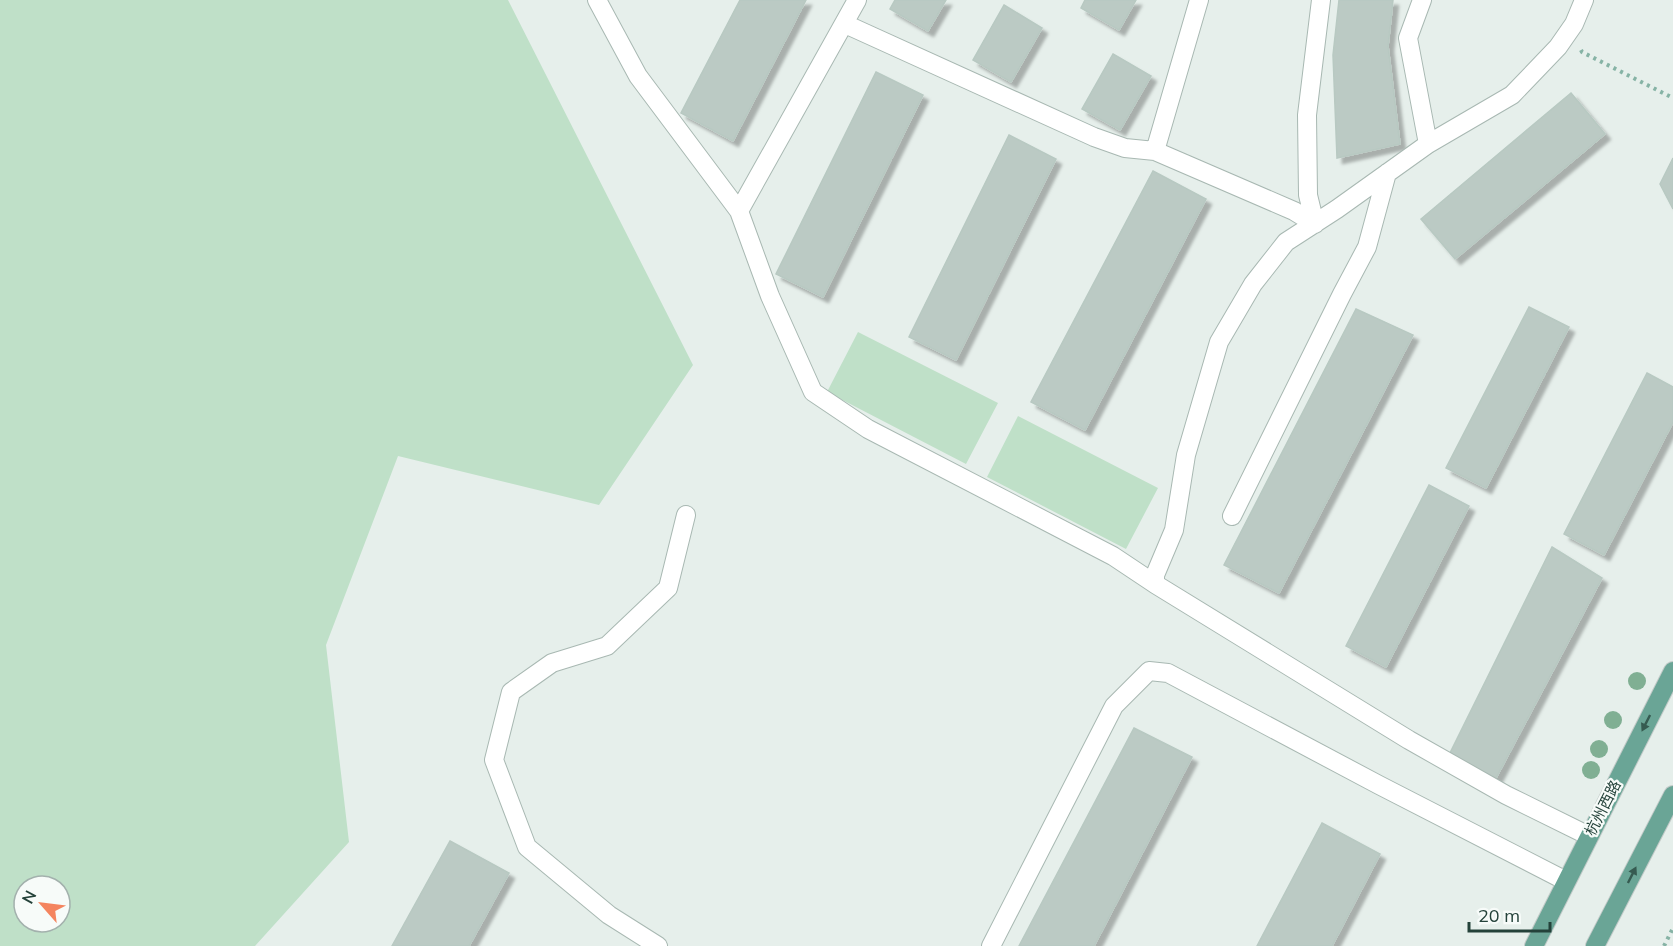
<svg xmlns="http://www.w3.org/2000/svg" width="1673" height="946" font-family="Mulish,'Noto Sans SC',sans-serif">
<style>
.green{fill:#bfe0c8;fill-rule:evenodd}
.building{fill:#bbcac4;stroke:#b8c9c2;stroke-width:1.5;filter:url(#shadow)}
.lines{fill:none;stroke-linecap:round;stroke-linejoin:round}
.minor-casing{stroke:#a8b8b2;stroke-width:20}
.primary-casing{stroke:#c2cac8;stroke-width:20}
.path{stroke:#86b3a5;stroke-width:4;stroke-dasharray:3 4.5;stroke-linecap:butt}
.minor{stroke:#fff;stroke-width:18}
.primary{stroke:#6aa596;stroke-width:18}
.tree{fill:#80af93}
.oneway{fill:#365b51}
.labels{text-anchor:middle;stroke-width:4.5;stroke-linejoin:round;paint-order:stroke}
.street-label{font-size:15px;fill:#24423a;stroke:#f7fbf9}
</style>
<defs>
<filter id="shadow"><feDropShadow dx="5.5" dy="5.5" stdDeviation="1.5" flood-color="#0004"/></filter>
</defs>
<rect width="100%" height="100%" fill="#e6efeb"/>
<path class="green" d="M0,0H508L693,365L599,505L398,456L326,645L349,842L255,946H0ZM24,886H60V922H24Z
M858,332L998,403L966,464L827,392Z
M1018,416L1158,488L1126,549L987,477Z"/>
<path class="building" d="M740,0H806L733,141L681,113Z
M895,0H946L928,31L890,9Z
M1085,0H1136L1119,30L1081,8Z
M1339,0H1393L1388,46L1400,144L1337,158L1333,55Z
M1004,5L1042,28L1011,82L973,60Z
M1113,54L1151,76L1120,130L1082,109Z
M876,72L923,95L823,297L776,274Z
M1571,93L1605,134L1455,259L1421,219Z
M1009,135L1056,159L956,360L909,337Z
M1673,158V209L1660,184Z
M1153,171L1206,199L1085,430L1031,402Z
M1529,307L1569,327L1486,488L1446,468Z
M1356,309L1413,335L1279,593L1224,565Z
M1647,373L1673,387V422L1604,555L1564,534Z
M1429,485L1469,506L1386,667L1346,646Z
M1552,547L1602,578L1496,778L1449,755Z
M1134,728L1192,757L1094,946H1019Z
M1322,823L1380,854L1332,946H1257Z
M450,841L509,873L469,946H392Z"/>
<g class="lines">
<defs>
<path id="minor" d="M597,0L638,76L739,211L770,296L813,392L868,429L1113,556L1155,584
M1422,0L1408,38L1428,144
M1584,0L1574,24L1558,47L1512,95L1428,144L1337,209L1286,242L1253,284L1219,342L1186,455L1174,530L1155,575V584L1409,740L1506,795L1589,836
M845,24L1094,137L1125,148L1155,151L1294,211L1315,224L1308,195L1307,115L1321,0
M1155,151L1199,0
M739,211L857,0
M1232,516L1342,294L1367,247L1387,173
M658,946L609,915L527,847L494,760L511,692L552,663L607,646L668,588L686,515
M991,946L1114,706L1149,671L1168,673L1379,785L1566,881"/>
<path id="primary" d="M1534,946L1673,671
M1595,946L1673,795"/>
</defs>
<use href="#minor" class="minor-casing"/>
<use href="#primary" class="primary-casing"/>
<path class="path" d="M1581,50L1582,52L1673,98
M1664,946L1673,928"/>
<use href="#minor" class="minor"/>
<use href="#primary" class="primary"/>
</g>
<g class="tree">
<circle cx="1637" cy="681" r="9"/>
<circle cx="1613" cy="720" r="9"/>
<circle cx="1599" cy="749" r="9"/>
<circle cx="1591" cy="770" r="9"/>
</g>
<defs><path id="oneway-solid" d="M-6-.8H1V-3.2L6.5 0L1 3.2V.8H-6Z" transform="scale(1.5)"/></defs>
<g class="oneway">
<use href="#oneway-solid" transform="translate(1646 723) rotate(117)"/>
<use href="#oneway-solid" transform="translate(1632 875) rotate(-63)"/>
</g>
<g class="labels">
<g class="street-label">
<text transform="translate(1603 808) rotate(-63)" y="5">杭州西路</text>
</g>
</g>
<g transform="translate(42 904) rotate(298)"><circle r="28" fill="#f7fbf9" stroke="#a3b1ad" stroke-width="1.5"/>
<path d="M0-4.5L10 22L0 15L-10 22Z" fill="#f4845f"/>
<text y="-9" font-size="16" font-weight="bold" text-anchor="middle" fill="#24423a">N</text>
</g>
<path d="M1469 922v9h81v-9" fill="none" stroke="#24423a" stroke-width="3"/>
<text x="1478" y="922" font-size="18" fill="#24423a" stroke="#f7fbf9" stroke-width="4.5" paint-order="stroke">20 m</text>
</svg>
